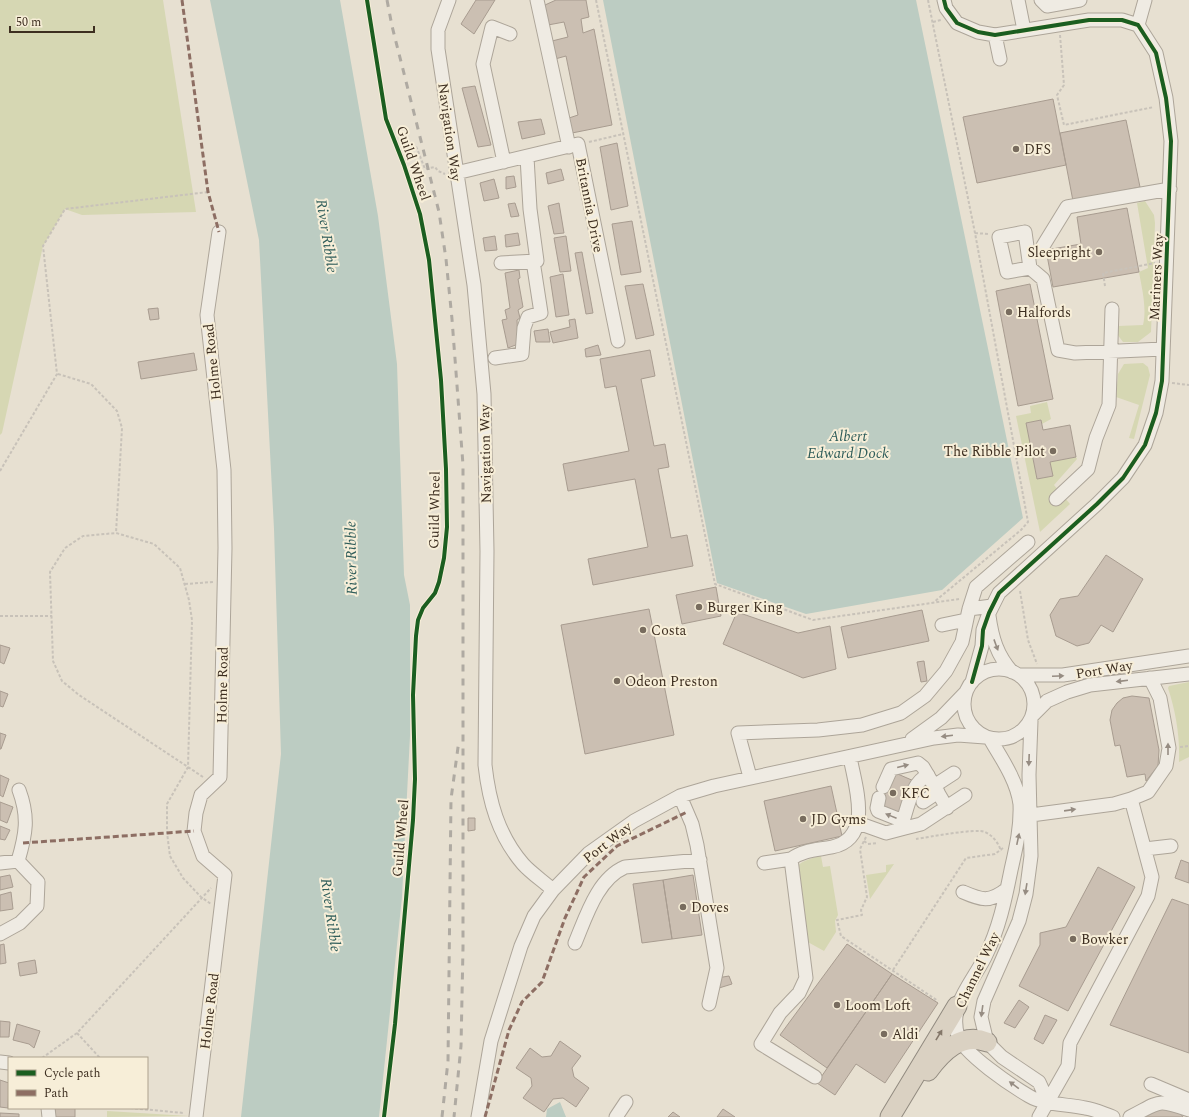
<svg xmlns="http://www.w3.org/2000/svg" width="1189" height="1117" font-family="Spectral,serif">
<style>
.green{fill:#d6d7b3}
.water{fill:#bcccc2}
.building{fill:#cbbfb2;stroke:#a89c90}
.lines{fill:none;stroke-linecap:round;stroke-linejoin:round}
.minor-casing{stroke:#ada599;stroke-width:15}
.highway-casing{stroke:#928b80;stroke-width:21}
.path{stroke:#c8c2b9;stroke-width:2;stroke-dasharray:3 2;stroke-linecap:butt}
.minor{stroke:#efebe3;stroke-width:13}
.highway{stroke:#dad1c2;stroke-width:19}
.rail{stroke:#afaaa2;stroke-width:3;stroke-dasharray:7 7;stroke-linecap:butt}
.quiet{stroke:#8d6e63;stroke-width:3;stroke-dasharray:6 3;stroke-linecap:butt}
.cycleway-casing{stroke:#f7eed8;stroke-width:6}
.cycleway{stroke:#1b5e20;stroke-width:4}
.oneway{fill:#968c82}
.oneway2{fill:#847769}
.poi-dot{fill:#786c5e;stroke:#f7eed8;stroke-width:1.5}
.labels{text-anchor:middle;stroke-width:4;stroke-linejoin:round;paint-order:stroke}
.street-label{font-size:14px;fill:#3d2e20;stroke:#f7eed8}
.poi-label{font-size:14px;fill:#3d2e20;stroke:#f7eed8;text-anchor:start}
.water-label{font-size:15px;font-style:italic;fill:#2f5d5a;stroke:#f7eed8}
</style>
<rect width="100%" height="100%" fill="#e7e0d1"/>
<path class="green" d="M0,0H163L196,212L82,215L65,209L43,246L2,433L0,435Z
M1145,201L1154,215L1155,223L1151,332L1138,342H1123L1117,334L1118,326L1143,325C1147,308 1142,289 1139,272L1148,268L1137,203Z
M1143,363L1148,367L1150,375L1134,439L1129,438L1139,405L1116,397L1118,374L1124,364Z
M1047,402L1051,419L1042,424L1041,420L1027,423L1037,479L1052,476L1050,462L1076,457L1077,459L1054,485L1070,504L1040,532L1016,416L1031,413L1030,406Z
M1189,682V757L1179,762C1180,736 1176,713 1168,688L1169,686Z
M821,856L823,867L830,866L838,915L835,921L836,932L824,951L806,941L797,867C802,860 813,858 821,856Z
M894,864L870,899L866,875L886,872V865Z
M107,1111L189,1116L107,1117Z"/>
<path class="water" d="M210,0H340L378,216L397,364L404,575L410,605V736L406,814L402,897L379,1117H241L281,754L274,529L259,240Z
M603,0H916L1023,518L942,590L806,614L717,583Z
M560,1102L566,1117H546L547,1109Z"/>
<path class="building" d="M476,0H495L474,34L461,24Z
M556,0H586L589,17L581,19L583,33L594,29L612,125L572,133L569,118L578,115L566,56L555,59L552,41L568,37L564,22L548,25L545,5Z
M475,86L491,145L478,147L462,88Z
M1053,99L1066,165L977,183L963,117Z
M541,119L545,134L522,139L518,122Z
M1126,120L1140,187L1073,201L1060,133Z
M617,143L628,206L611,210L600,147Z
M561,169L564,180L548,184L546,173Z
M514,176L516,187L506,189V177Z
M494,179L499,198L484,201L480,183Z
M515,203L519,216L511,217L508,204Z
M559,203L564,233L554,234L548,206Z
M1127,208L1139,272L1053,287L1046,250L1081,244L1077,217Z
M632,221L641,272L621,275L612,224Z
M518,233L520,245L506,247L505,235Z
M495,236L497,250L485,251L483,238Z
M566,236L571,271L560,272L554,238Z
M582,252L593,313L586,314L575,253Z
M519,270L520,278L518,279L523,307L518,310L520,318L517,320L518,344L508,348L502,320L507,319L505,310L510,308L505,273Z
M563,274L569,315L556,317L550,277Z
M643,284L654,335L636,339L625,286Z
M1030,284L1053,399L1018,406L996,291Z
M158,308L159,319L150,320L148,309Z
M575,319L578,338L553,343L550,332L570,327L569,320Z
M548,329L550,342H536L534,331Z
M598,345L601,355L586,357L585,349Z
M650,350L655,376L641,379L654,446L665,444L669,467L658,469L671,538L687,535L693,566L593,585L588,559L648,547L635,479L568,491L563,464L629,451L616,386L605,388L600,359Z
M194,353L197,370L141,379L138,362Z
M1041,420L1043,430L1070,425L1076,457L1050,462L1053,476L1037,479L1026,423Z
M1106,555L1143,579L1113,632L1101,625L1089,643L1077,646L1056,636L1050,615L1060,599L1078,596Z
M716,587L721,616L682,624L676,595Z
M649,609L674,735L585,754L561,625Z
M922,610L929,641L848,658L841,627Z
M737,612L798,633L830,626L836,669L803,678L723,644Z
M0,645L10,648L4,664L0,662Z
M924,661L927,681L921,682L917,662Z
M0,691L8,694L3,707L0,706Z
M1132,696L1149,698L1159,750L1158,766L1146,781L1145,774L1127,777L1120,745L1115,746L1110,720L1112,710L1117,703L1123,698Z
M0,733L6,735L1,749H0Z
M893,772L914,781L901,815L880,809L875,797L879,786Z
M0,775L9,779L3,797L0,795Z
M831,786L842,836L775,851L764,801Z
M0,802L13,807L7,823L0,820Z
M468,818H475V830L468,831Z
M0,826L10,830L5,840L0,839Z
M1181,860L1189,863V883L1175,878Z
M1098,867L1135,887L1068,1011L1019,986L1040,945V933L1066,927Z
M10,875L13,887L0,890V877Z
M693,875L702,935L672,939L663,880Z
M663,880L672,939L642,943L633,884Z
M11,892L13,909L0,911V895Z
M1172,899L1189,905V1053L1110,1025Z
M4,944L6,963L0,964V945Z
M847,944L892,974L827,1068L780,1035Z
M35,960L37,973L20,976L18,963Z
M892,974L938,1003L885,1083L856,1064L835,1095L817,1083Z
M729,976L732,984L719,988L717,978Z
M1019,1000L1029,1007L1015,1028L1004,1023Z
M1045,1015L1057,1020L1043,1044L1034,1039Z
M0,1021L10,1022L9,1037H0Z
M17,1024L40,1031L34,1048L29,1044L13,1040Z
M560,1041L581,1056L572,1068L574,1077L589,1088L576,1107L563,1098L553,1099L544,1112L523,1098L532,1086L531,1078L516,1068L530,1048L542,1057L551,1056Z
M0,1080L9,1083L8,1108L0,1107Z
M1156,1106L1177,1108L1183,1117H1138Z
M55,1108H75V1117H55Z
M723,1109L735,1117H717Z
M673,1112L680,1117H668Z
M0,1113L19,1114V1117H0Z"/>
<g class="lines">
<defs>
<path id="minor" d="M449,0L438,30V49L474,285L484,394L487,551L485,765C489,801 498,835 523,864C531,873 543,881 553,890
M537,0L569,147
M944,0L946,8L957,23L978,32L995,35L1089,20H1122L1138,25L1156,53L1166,98L1171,141L1162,381L1156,413L1145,445L1123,478L1097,504L999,593L989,613L983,630L982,646L972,682
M1018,0L1024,30
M1041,0L1047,6L1080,0
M1138,25L1145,0
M995,35L1000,59
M504,162L483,64L492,27L510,34
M456,173L578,144L618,341
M1043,246L1067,207L1170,189
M501,263L537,261L530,209L527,157
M1030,268L1025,232L999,237L1007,272L1030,268L1043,279L1058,350L1075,353L1163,349
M495,358L522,354L524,328L528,317L541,313L533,261
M1056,499L1088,469L1096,438L1109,405L1112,309
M969,609L976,587L1028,542
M989,616C992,638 997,655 1012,672
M942,625L966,620
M964 704a35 35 0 1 1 70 0a35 35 0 1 1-70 0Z
M1019,675H1063L1189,656
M1033,715L1047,701L1067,692L1090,685L1189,674
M1031,721L1029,775L1031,856L1026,894L1019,921L984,1001L981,1017L987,1042L1002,1057L1039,1082L1048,1102
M912,739L941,718L966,692
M990,739C1002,759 1017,781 1020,804C1021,827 1016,848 1011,870C1005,900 999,929 985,957C972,983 948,1006 958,1036C964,1054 1012,1086 1029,1096C1044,1105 1067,1104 1085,1108C1094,1109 1104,1114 1113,1117
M750,777L738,733L818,730L862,725L901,713L925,696L946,671L962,642L969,609L992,606
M934,786L954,773
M883,787L891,769L918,763L923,767L947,808
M680,796L692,824L697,845L717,968L709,1004
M879,798L877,808L878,811L903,821C908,806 912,782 928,775
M923,802L938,792
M1031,815L1114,804L1131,799L1148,792L1166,766L1169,748L1160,698L1150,678
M858,823L886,833L905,828L921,824L965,795
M1145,849L1171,846
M18,861C26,834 29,817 19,790
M0,863L18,861L38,882L37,906L20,923L0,934
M764,863L791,859
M963,892C982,900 989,903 1007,889
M575,943C586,917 597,879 625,867L700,860
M0,1062L9,1063
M815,1077L761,1044L780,1013L799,993L806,978L791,859C803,850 817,850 832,847C874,838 855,786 850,757
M1151,1084L1189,1100
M48,1108L49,1117
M196,1117L225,875L203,856L194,831L196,813L201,795L220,777L225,548L224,470L207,315L219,232
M478,1117L491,1041L521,946L534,916L553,890L589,853L634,821L680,796L714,786L934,738L958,735L985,737
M616,1117L626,1102
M1039,1117L1068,1066L1070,1043L1148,896L1152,877L1131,799
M1130,1117C1160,1102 1156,1098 1189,1110"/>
<path id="highway" d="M928,1071C942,1052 961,1032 987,1042
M890,1117L957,1006"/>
</defs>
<use href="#minor" class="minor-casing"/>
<use href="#highway" class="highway-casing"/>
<path class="path" d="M596,0L715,584L813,620L959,599
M928,0L975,233L1028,522L1021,530L934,602
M933,22L941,20
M1060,35L1064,85L1057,95L1064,125L1154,107
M589,142L623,134
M404,165L411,147L416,146L425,169L435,167L438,171L445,174
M975,233L988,234
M1105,286L1103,273L1155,263
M58,374L91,384L117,411L122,428L116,533
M1172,383L1189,385
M1015,451L1031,448
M0,471L57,374L43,246L65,209L208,192
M185,584L213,582
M1020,591L1028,640L1037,664
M0,616H52
M1180,747L1189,746
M203,777L188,767L79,695L62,681L53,661L50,572L65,548L83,536L116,533L154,544L180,568L189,600L192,620L188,767L167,804V833L170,856L183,878L201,897L211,904
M866,837L860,849L867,897L861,910L862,915L837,920L841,936L938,1001
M916,839C929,837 976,828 985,832C993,836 998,842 1001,851
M864,841L868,844L878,843
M893,970L966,858L995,854L1003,848
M77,1033L100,1058
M42,1058L77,1033L211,888
M130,1108L184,1113"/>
<use href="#minor" class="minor"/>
<use href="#highway" class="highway"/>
<path class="rail" d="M387,0L392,26L439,212L446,259L452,319L463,465V948L461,1046L454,1117
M442,1117L448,1061L451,799L459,740"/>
<path class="quiet" d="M182,0L208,192L219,232
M23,843L194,831
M485,1117L509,1030L522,1002L542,982L565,918L584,877L617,846L687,812"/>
<defs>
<path id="cycleway" d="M367,0L386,119L404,165L420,214L429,260L441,380L446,469L447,527L444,558L439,582L435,593L423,608L418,620L416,636L413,695L415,779L413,820L395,1024L384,1117
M944,0L946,8L957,23L978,32L995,35L1089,20H1122L1138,25L1156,53L1166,98L1171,141L1162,381L1156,413L1145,445L1123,478L1097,504L999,593L989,613L983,630L982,646L972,682"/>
</defs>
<use href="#cycleway" class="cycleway-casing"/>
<use href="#cycleway" class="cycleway"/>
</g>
<defs><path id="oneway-solid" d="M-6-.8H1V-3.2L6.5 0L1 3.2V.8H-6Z"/></defs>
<g class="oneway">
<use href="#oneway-solid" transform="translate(996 645) rotate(70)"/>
<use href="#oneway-solid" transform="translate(1058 676) rotate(-3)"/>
<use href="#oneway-solid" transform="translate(1122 681) rotate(173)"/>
<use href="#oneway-solid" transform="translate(947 736) rotate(173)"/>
<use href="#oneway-solid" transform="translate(1168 749) rotate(-90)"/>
<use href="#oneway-solid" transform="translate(1029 760) rotate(92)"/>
<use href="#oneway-solid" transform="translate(903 766) rotate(-14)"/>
<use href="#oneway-solid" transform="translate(1070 810) rotate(-8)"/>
<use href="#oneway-solid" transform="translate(891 816) rotate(-158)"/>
<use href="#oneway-solid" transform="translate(1018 839) rotate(-78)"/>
<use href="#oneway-solid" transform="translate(1026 889) rotate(99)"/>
<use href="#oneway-solid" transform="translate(982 1011) rotate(98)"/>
<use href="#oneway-solid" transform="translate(1014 1085) rotate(-144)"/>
</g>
<use class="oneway2" href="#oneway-solid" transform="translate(939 1035) rotate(-59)"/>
<g class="poi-dot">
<circle cx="1016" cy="149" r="4"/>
<circle cx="1099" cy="252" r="4"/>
<circle cx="1009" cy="312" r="4"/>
<circle cx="1053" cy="451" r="4"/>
<circle cx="699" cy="607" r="4"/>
<circle cx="643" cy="630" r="4"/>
<circle cx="617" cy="681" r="4"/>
<circle cx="893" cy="793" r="4"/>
<circle cx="803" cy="819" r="4"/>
<circle cx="683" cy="907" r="4"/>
<circle cx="1073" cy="939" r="4"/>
<circle cx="837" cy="1005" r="4"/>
<circle cx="884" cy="1034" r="4"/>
</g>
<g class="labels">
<g class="street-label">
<text transform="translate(450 132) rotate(82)" y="5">Navigation Way</text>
<text transform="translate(414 163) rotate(71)" y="5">Guild Wheel</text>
<text transform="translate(590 205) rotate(79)" y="5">Britannia Drive</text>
<text transform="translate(1156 277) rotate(-87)" y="5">Mariners Way</text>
<text transform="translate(212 362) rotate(-96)" y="5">Holme Road</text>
<text transform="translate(485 454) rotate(-91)" y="5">Navigation Way</text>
<text transform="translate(434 510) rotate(-89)" y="5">Guild Wheel</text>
<text transform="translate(1104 669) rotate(-9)" y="5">Port Way</text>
<text transform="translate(222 685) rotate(-89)" y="5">Holme Road</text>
<text transform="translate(400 838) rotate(-85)" y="5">Guild Wheel</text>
<text transform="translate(607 842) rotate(-38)" y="5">Port Way</text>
<text transform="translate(977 970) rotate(-64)" y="5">Channel Way</text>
<text transform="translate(209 1011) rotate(-83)" y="5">Holme Road</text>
</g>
<g class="poi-label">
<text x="1024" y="154">DFS</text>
<text x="1091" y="257" text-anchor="end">Sleepright</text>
<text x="1017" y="317">Halfords</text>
<text x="1045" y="456" text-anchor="end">The Ribble Pilot</text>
<text x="707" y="612">Burger King</text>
<text x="651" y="635">Costa</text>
<text x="625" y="686">Odeon Preston</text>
<text x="901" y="798">KFC</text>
<text x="811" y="824">JD Gyms</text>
<text x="691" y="912">Doves</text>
<text x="1081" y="944">Bowker</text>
<text x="845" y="1010">Loom Loft</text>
<text x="892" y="1039">Aldi</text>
</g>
<g class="water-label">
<text transform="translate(327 236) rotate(81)" y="5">River Ribble</text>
<text x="848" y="441">Albert<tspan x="848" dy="17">Edward Dock</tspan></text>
<text transform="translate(351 558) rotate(-91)" y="5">River Ribble</text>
<text transform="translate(331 915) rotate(82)" y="5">River Ribble</text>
</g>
</g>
<rect x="8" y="1057" width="140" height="52" fill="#f7eed8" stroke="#ada18e"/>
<rect x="16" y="1070" width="20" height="6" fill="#1b5e20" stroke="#ada18e"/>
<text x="44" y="1077" font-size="12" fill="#3d2e20">Cycle path</text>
<rect x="16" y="1090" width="20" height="6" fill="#8d6e63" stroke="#ada18e"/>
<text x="44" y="1097" font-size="12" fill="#3d2e20">Path</text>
<path d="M10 26v6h84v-6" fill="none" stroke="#3d2e20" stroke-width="2"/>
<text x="16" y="26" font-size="12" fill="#3d2e20" stroke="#f7eed8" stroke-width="3" paint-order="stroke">50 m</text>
</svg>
